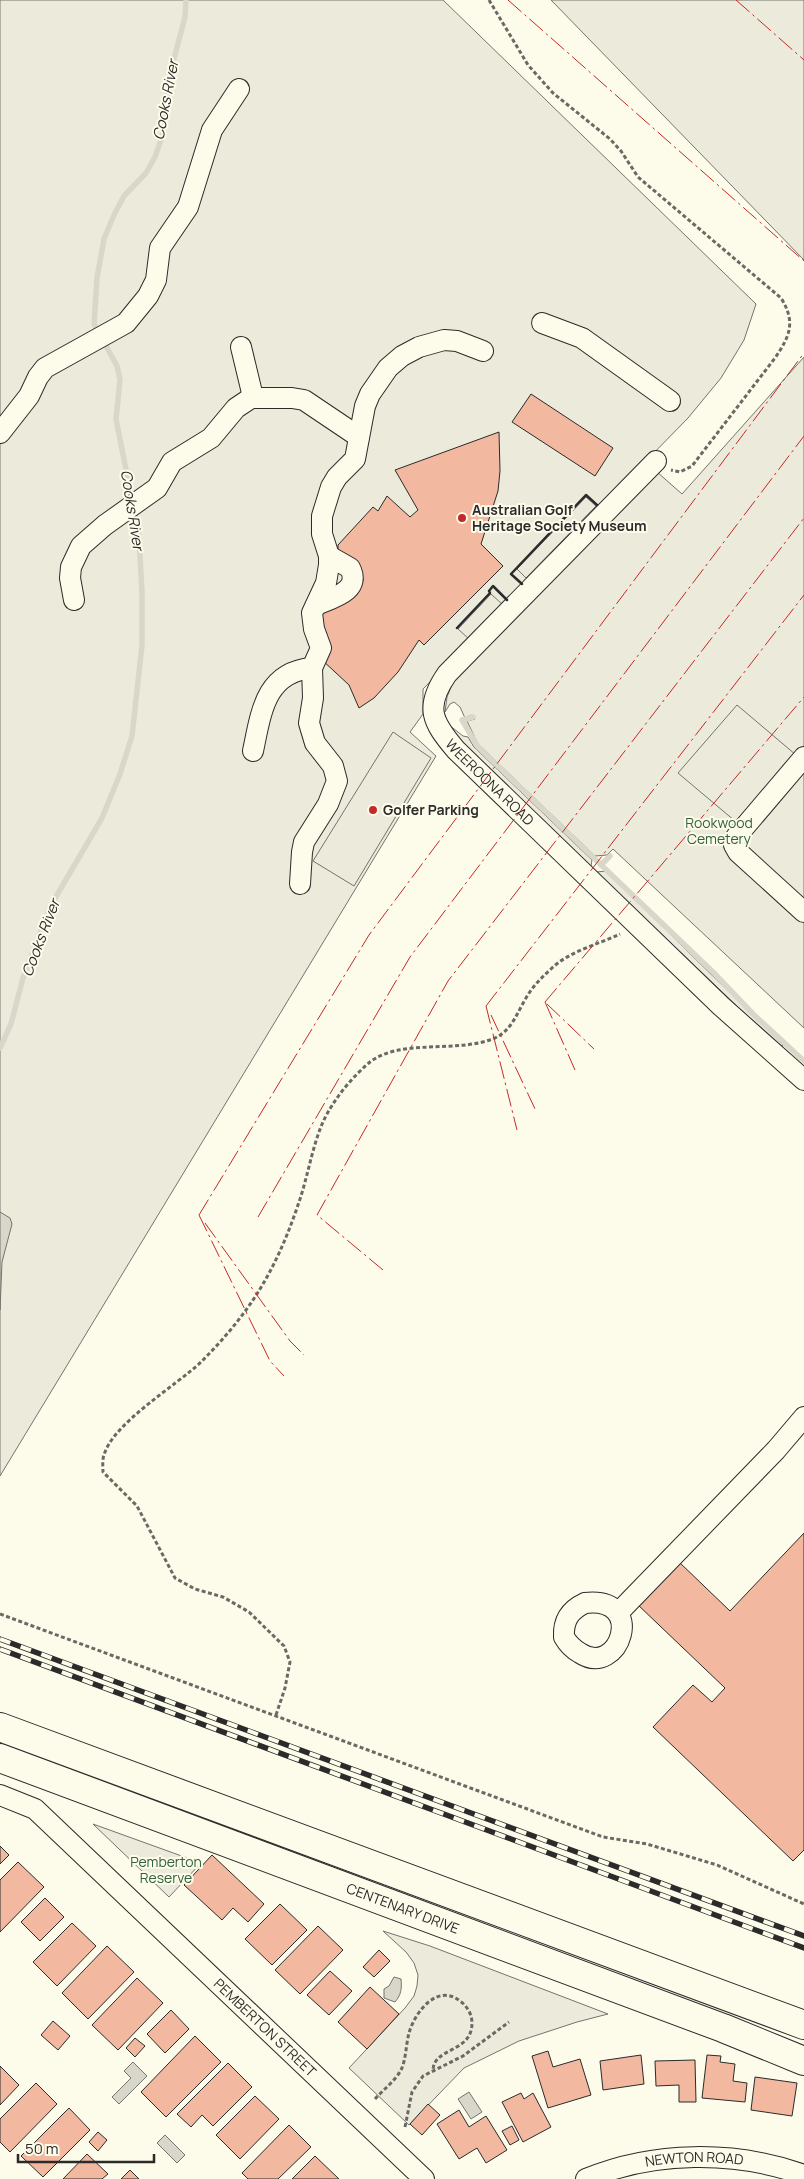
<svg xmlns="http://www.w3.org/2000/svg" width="804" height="2179" font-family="Manrope,sans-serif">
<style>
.green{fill:#ecebdb;stroke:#74746e}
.parking{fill:#eceadb;stroke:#74746e}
.water{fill:#d8d7c9;stroke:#74746e}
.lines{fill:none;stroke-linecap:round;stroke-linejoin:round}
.stream{stroke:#d8d7c9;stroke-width:5.5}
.building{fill:#f2b8a0;stroke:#2b2b2b}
.minor-casing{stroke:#2b2b2b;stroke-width:22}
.highway-casing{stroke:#2b2b2b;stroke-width:30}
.path{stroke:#6a6964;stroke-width:3;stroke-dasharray:4 2.5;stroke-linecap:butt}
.minor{stroke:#fdfbea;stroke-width:20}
.highway{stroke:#fdfbea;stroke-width:28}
.rail-casing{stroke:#2b2b2b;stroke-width:5.5}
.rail{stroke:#fdfbea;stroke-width:4;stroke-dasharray:11;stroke-linecap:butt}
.wall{stroke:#2b2b2b;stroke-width:2.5}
.power{stroke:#c62828;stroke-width:1;stroke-dasharray:18 4 2.5 4;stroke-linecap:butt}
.poi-dot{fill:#c62828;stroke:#fdfbea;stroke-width:2}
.labels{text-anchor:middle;stroke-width:4;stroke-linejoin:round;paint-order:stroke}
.poi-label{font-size:14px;font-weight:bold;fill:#2b2b2b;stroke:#fdfbea;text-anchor:start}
.street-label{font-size:14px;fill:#2b2b2b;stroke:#fdfbea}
.park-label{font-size:14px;fill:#34623c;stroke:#fdfbea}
.water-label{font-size:15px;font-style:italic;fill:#2b2b2b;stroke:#fdfbea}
</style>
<rect width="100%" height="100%" fill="#fdfbea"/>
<path class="green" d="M0,0H443L756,304L744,340L721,378L688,418L423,689V714L410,732L436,756L0,1476Z
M551,0H804V260Z
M804,357V1028L613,849L607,855L595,856L478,744L467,721L475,719L471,715L465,718L460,707L454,702L450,704L445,712L447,697L453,682L657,472L682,494Z
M449,725L463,736L468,737L474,747L592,860L591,866L597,872L606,871L783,1045L781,1048L468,750Z
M93,1824L201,1863L169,1897Z
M383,1931L430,1946L608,2014L577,2022L519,2041L464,2068L409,2125L349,2068L405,2008L414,1996L417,1986L418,1975L414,1963L406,1952Z"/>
<path class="parking" d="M586,497L596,506L526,578L517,569Z
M491,594L502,604L469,639L458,629Z
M737,705L796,755L758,800L735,821L678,773Z
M393,732L431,758L354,886L313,861Z"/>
<path class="water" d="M0,1212L10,1218L12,1224L2,1262L0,1310Z
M394,1977L401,1979C402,1989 401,1995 395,2002L384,1998V1989L389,1986Z
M133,2062L147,2076L119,2104L112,2097L131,2078L124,2071Z
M469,2092L482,2112L471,2119L458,2099Z
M165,2135L185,2155L177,2163L157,2143Z"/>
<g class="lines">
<path class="stream" d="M132,500L116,419L120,380L117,366L94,324L97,278L104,239L114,215L124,196L146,173L155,157L162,137L170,74L185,17L186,0
M473,717L462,720L478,747L713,972L753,1014L804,1061
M601,865L610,856
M0,1048L11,1024L23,978L50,907L102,818L120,774L132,736L142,645V592L139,539L134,509"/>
</g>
<path class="building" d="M531,394L613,448L595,476L512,422Z
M499,432L500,471L498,491L481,544L503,566L424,645L419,640L398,672L374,698L359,708L349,685L321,659L331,648L319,624L321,610L358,591L363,581L362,572L338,550V545L373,507L378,511L387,496L410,517L418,510L395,470Z
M804,1533V1850L793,1861L653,1727L693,1685L712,1702L725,1688L637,1604L678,1561L730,1611Z
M0,1846L9,1855L0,1864Z
M212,1855L264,1904L248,1922L233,1908L222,1920L184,1885Z
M18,1862L44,1887L0,1932V1880Z
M45,1898L64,1917L40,1941L21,1922Z
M280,1904L307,1930L272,1965L245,1939Z
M72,1923L96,1946L57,1986L33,1962Z
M318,1926L343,1950L300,1994L275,1970Z
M107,1946L134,1972L88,2019L62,1993Z
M379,1950L390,1961L374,1977L363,1967Z
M330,1971L352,1991L329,2015L307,1995Z
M137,1978L163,2003L118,2050L92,2025Z
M370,1987L399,2014L367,2049L338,2022Z
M171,2010L189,2029L165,2053L147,2034Z
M53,2021L70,2036L58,2050L41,2035Z
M195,2036L221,2062L166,2117L141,2092Z
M135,2038L145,2046L135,2057L126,2048Z
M548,2051L553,2067L580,2059L591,2095L548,2108L532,2056Z
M641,2055L644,2084L603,2090L600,2061Z
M707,2055L721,2056L720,2062L735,2064L733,2081L747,2083L745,2102L702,2098Z
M695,2060L696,2102H679V2085L656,2086L655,2061Z
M228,2063L252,2087L213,2126L202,2115L191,2127L177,2114Z
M0,2066L19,2085L0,2105Z
M755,2077L797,2083L792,2116L751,2110Z
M36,2083L57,2104L10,2152L0,2142V2119Z
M521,2093L524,2099L533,2093L551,2127L523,2142L502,2102Z
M255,2096L279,2119L240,2159L216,2135Z
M428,2104L440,2115L422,2135L410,2124Z
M69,2108L90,2130L43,2177L21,2156Z
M459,2110L469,2127L486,2116L507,2150L486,2163L477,2148L459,2159L437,2124Z
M289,2125L311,2147L278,2179H248L242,2173Z
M512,2126L519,2140L510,2145L502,2131Z
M98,2132L107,2140L98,2151L89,2142Z
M87,2154L108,2174L102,2179H63Z
M315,2156L339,2179H292Z
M130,2170L139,2179H121Z"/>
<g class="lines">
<defs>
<g id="minor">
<path d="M542,323L582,338L670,401"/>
<path d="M241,347L253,397"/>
<path d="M0,433L29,396L38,377L45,368L126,323L148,296L156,280L160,248L188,207L212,130L239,89"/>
<path id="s1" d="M656,461L447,674C424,707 432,722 456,750L721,1006L804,1080"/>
<path d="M74,600L70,578L71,567L81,546L105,525L157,488L172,462L211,438L236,408L251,398H292L304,400L359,437"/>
<path d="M316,605C332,598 362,591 350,568L329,556"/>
<path d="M253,751C261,713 265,672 312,668"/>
<path d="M804,757L736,837L734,845L738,852L804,912"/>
<path d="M300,884L302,852L304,842L328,804L337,781L333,766L315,743L309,723L313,698L312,668L321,648L314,629L312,613L326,583L329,565V556L322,534V516L331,487L337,477L355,459L365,406L370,394L388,368L402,356L419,347L444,340L457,341L483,351"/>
<path d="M585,1603C648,1596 619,1679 580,1653C573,1649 568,1644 564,1637C563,1620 570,1610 585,1603Z"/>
<path d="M618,1613L776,1450L804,1417"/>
<path id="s2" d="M0,1795L35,1809L424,2179"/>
<path id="s3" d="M586,2179C653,2151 735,2150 804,2175"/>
</g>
<g id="highway">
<path d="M0,1727L804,2025"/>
<path id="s4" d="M0,1758L723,2028L804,2061"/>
</g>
</defs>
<use href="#minor" class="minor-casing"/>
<use href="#highway" class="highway-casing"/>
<path class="path" d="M489,0L528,65L553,93L610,139L621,151L638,177L781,298C796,322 790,336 775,358L692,466L680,472L671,470
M0,1614L603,1837L647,1844L717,1865L804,1904
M276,1715L285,1688L290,1662L284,1646L249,1612L223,1597L195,1589L175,1578L137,1506L103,1472C103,1467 102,1460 104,1455C113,1423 177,1385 201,1362C217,1346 233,1328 246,1310C270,1277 286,1241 299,1202C308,1176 312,1147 323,1122C333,1100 352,1077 370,1062C401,1038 457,1054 495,1038C512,1030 517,1013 526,998C533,986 542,977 552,968C570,951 599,944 620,934
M375,2099C383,2090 395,2081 401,2070C406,2060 406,2044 409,2033C415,2012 437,1983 460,2001C467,2006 472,2014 472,2023C472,2053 434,2047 433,2070
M405,2127L412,2092L423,2076L463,2056L509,2022"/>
<use href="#minor" class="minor"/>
<use href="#highway" class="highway"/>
<defs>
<path id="rail" d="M0,1639L804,1936
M0,1649L804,1948"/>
</defs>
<use href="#rail" class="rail-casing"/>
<use href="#rail" class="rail"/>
<path class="wall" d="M522,584L511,574L586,495L597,505
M457,628L490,593L489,591L493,586L507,600"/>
<path class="power" d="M508,0L804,261
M736,0L804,60
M545,1002L804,697
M545,1002L575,1070
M547,1004L594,1049
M486,1006L804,595
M486,1006L517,1130
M491,1015L536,1111
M199,1215L369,935L804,353
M199,1215L270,1361L284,1376
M258,1217L410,957L804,436
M205,1223L290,1341L304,1355
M383,1270L317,1215L448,981L804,518"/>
</g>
<g class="poi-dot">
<circle cx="462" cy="518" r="5"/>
<circle cx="373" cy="810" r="5"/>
</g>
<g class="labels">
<g class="poi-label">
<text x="472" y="515">Australian Golf<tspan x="472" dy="16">Heritage Society Museum</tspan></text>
<text x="383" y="815">Golfer Parking</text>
</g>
<g class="street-label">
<text dy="5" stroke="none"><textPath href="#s1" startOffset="431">WEEROONA ROAD</textPath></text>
<text dy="5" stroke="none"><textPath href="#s4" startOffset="430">CENTENARY DRIVE</textPath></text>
<text dy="5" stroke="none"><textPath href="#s2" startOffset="355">PEMBERTON STREET</textPath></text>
<text dy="5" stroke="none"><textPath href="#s3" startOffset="111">NEWTON ROAD</textPath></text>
</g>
<g class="park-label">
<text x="719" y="828">Rookwood<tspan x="719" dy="16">Cemetery</tspan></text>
<text x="166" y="1867">Pemberton<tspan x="166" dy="16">Reserve</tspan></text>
</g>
<g class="water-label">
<text transform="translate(166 100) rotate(-79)" y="5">Cooks River</text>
<text transform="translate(132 510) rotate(81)" y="5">Cooks River</text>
<text transform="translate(41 938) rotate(-69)" y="5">Cooks River</text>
</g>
</g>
<path d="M18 2154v8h136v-8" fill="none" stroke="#2b2b2b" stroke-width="2.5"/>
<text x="25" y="2154" font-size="15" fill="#2b2b2b" stroke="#fdfbea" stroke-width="4" paint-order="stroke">50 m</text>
</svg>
